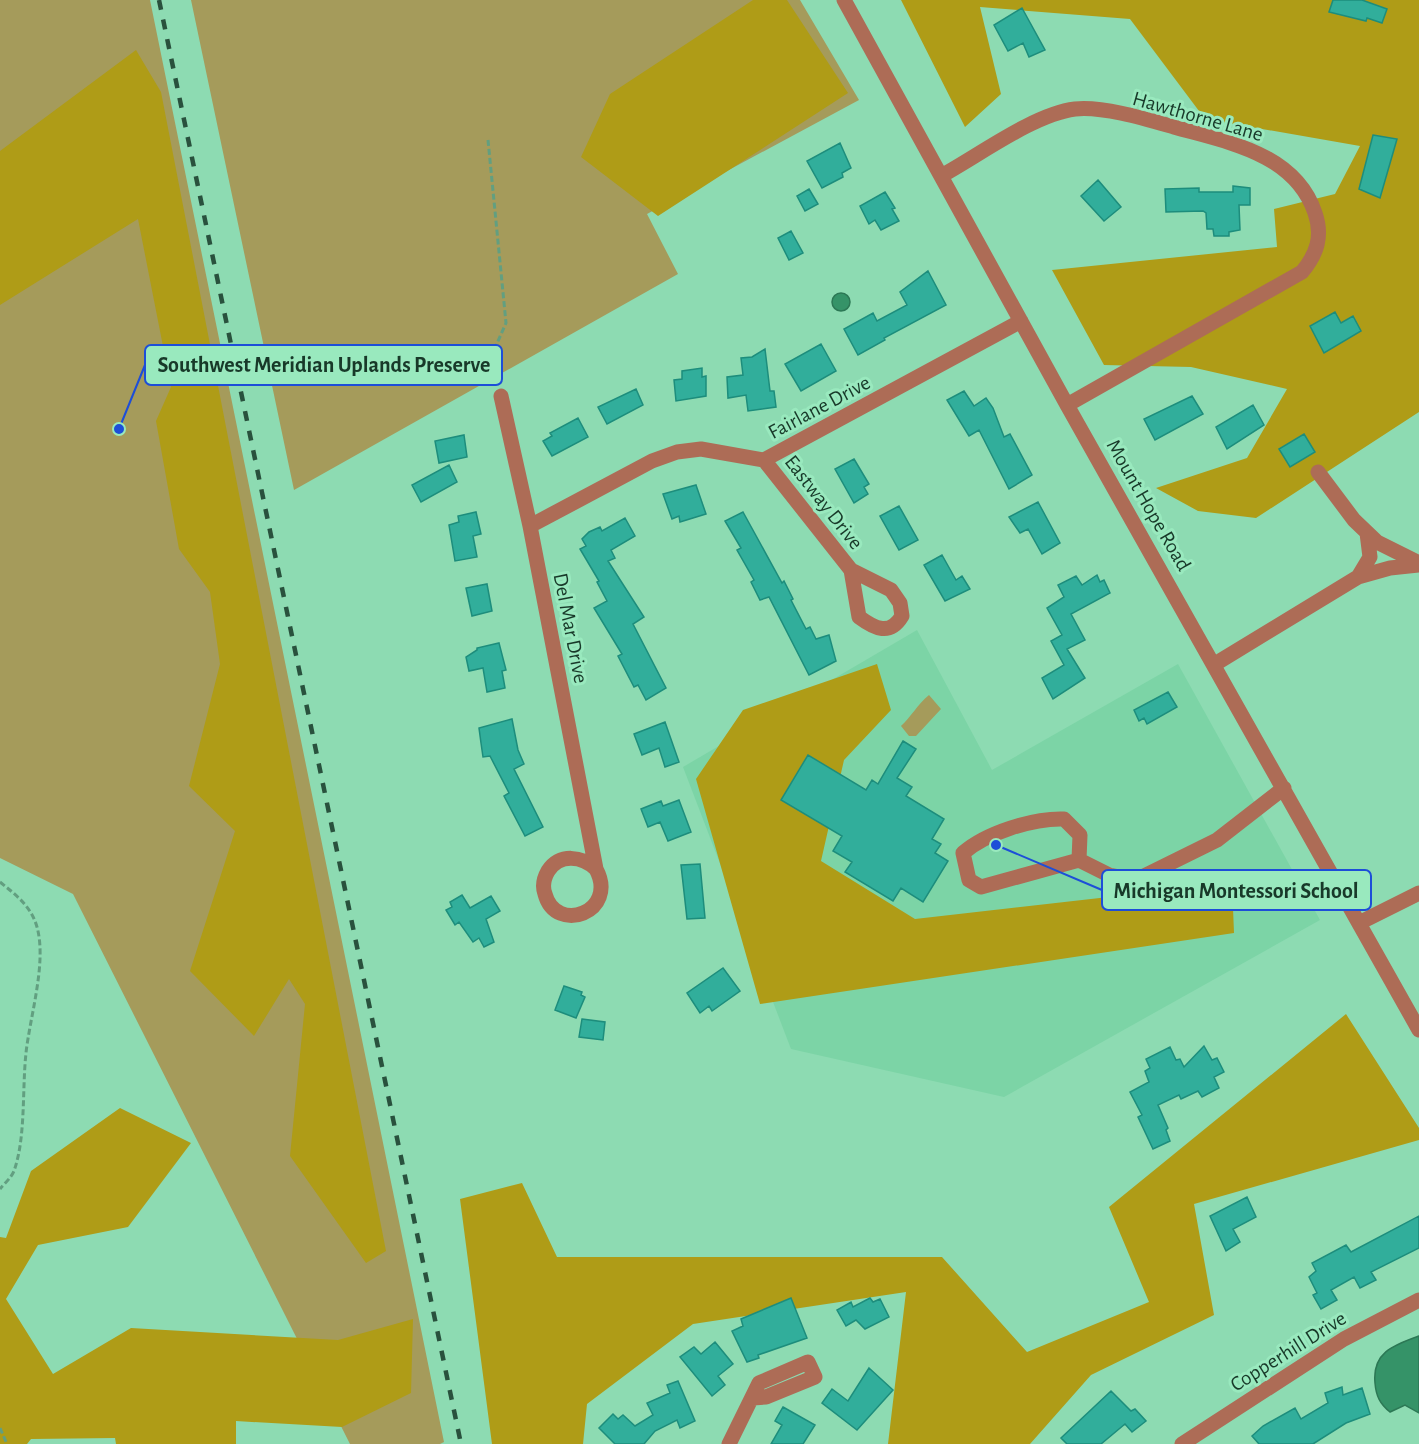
<svg xmlns="http://www.w3.org/2000/svg" width="1419" height="1444" font-family="'Alegreya Sans',sans-serif">
<style>
.built{fill:#7cd4a6}
.green{fill:#a59b5b}
.forest{fill:#af9c17}
.water{fill:#359368;stroke:#2c7855;stroke-width:1.5}
.building{fill:#31ae9b;stroke:#1d8d7c;stroke-width:1.5}
.lines{fill:none;stroke-linecap:round;stroke-linejoin:round}
.path{stroke:#629f80;stroke-width:3;stroke-dasharray:6 3;stroke-linecap:butt}
.minor{stroke:#ad6c56;stroke-width:15}
.rail{stroke:#29513d;stroke-width:4.5;stroke-dasharray:10 10;stroke-linecap:butt}
.labels{text-anchor:middle;stroke-width:6;stroke-linejoin:round;paint-order:stroke}
.street-label{font-size:21px;fill:#183929;stroke:#99e9be}
.leader{fill:none;stroke:#1d4ed8;stroke-width:2}
.callout-dot{fill:#1d4ed8;stroke:#99e9be;stroke-width:2}
.callout{fill:#99e9be;stroke:#1d4ed8;stroke-width:2}
.callout-label{font-size:22px;text-anchor:middle;font-weight:bold;fill:#183929}
</style>
<rect width="100%" height="100%" fill="#8ddbb2"/>
<path class="built" d="M917,630L992,770L1178,664L1320,920L1004,1097L791,1049L683,767Z"/>
<path class="green" d="M0,0H150L444,1442L440,1444H350L73,894L0,858Z
M191,0H800L859,100L647,214L678,274L294,490Z
M929,695L941,709L916,736H909L901,726C911,717 917,705 929,695Z"/>
<path class="forest" d="M753,0H787L848,93L658,216L581,157L610,94Z
M901,0H1419V412L1256,518L1198,511L1156,488L1247,458L1287,389L1191,367L1104,365L1052,270L1277,247L1274,209L1335,194L1360,146L1205,119L1130,19L980,7L1001,94L965,127Z
M136,50L161,92L386,1251L366,1263L290,1156L305,1004L289,979L254,1036L190,971L235,831L189,786L220,664L210,592L179,549L156,421L171,387L138,219L0,305V151Z
M877,664L891,710L844,760L821,861L915,919L1232,883L1234,933L760,1004L696,779L743,710Z
M1346,1014L1419,1128V1140L1194,1204L1214,1315L1091,1375L1030,1444H888L906,1292L693,1324L587,1404L583,1444H492L460,1199L522,1183L557,1257H942L1027,1352L1149,1302L1109,1207Z
M120,1108L191,1143L128,1227L38,1245L6,1299L53,1374L131,1328L338,1340L413,1319L411,1393L342,1427L236,1421V1444H116L115,1438L31,1439L27,1444H0V1237L6,1238L31,1171Z"/>
<path class="water" d="M832 302a9 9 0 1 1 18 0a9 9 0 1 1-18 0Z
M1419,1336V1413L1405,1405L1390,1412C1380,1404 1376,1396 1375,1383C1372,1352 1394,1345 1419,1336Z"/>
<path class="building" d="M1333,0H1362L1387,9L1382,23L1367,18L1366,21L1329,12Z
M1022,8L1045,50L1029,57L1023,43L1008,51L994,25Z
M1373,135L1397,139L1380,198L1359,189Z
M840,143L851,168L842,173L843,177L822,188L807,161Z
M1098,180L1121,207L1104,221L1081,196Z
M1233,186L1250,188V205H1239L1240,230L1229,232V236H1214L1213,229H1207L1206,213L1203,211L1166,212L1165,189L1199,188V192H1233Z
M809,189L818,204L805,211L797,196Z
M885,192L895,208L892,209L899,221L881,230L875,220L869,224L860,206Z
M791,231L803,253L789,260L778,238Z
M928,271L946,305L884,338L885,340L858,355L844,329L873,313L877,321L907,305L900,292Z
M1335,312L1341,323L1353,316L1361,331L1324,353L1310,326Z
M821,344L836,371L801,391L785,364Z
M765,349L770,391H774L776,407L748,411L746,395L728,398L727,377L743,375L741,358L752,357Z
M702,368V377L706,376V396L676,401L674,380L682,379V371Z
M636,389L643,405L607,424L598,407Z
M964,391L974,406L986,398L993,408L1004,437L1010,434L1032,475L1009,489L979,430L969,436L947,400Z
M1192,396L1203,414L1155,440L1144,419Z
M1253,405L1264,425L1227,449L1216,427Z
M578,418L588,437L552,456L543,441L552,436L550,433Z
M1304,434L1315,452L1290,467L1279,449Z
M464,435L467,457L439,463L435,441Z
M854,459L869,484L864,487L868,494L854,503L835,469Z
M449,465L457,482L421,502L412,485Z
M696,485L706,514L680,522L679,516L672,519L663,494Z
M1038,502L1060,543L1042,554L1028,529L1020,533L1009,517Z
M899,506L918,540L899,550L880,516Z
M476,512L481,534L473,536L477,557L455,561L449,525L459,522L458,516Z
M743,512L782,583L784,581L793,599L791,600L806,629L810,627L816,639L829,635L836,661L809,675L769,597L760,600L751,582L754,580L737,550L741,548L725,521Z
M625,518L635,536L611,550L615,558L608,561L644,617L633,624L666,688L646,700L638,685L634,687L618,656L622,654L594,608L607,601L597,582L599,581L580,549L586,546L582,539L589,532L600,527L602,531Z
M942,555L956,580L962,576L970,589L945,601L924,565Z
M1097,575L1100,582L1104,580L1110,593L1071,614L1085,640L1067,649L1085,678L1053,699L1042,678L1064,665L1051,641L1062,635L1047,608L1064,597L1058,585L1076,576L1082,585Z
M487,584L492,611L472,616L466,588Z
M499,643L506,670L502,671L505,688L487,692L483,668L469,671L466,657L477,650V648Z
M1168,692L1177,707L1147,724L1144,718L1139,721L1134,710Z
M512,719L518,750L524,764L514,769L543,827L525,836L504,796L509,793L490,756L483,757L481,743L479,728Z
M665,722L679,762L665,767L659,748L642,755L634,734Z
M903,741L916,749L897,778L912,787L906,796L944,819L932,839L941,844L935,853L948,861L923,902L901,888L893,901L845,872L852,862L833,851L842,836L781,800L808,755L866,790L872,780L878,784Z
M679,800L691,832L668,841L660,822L648,827L641,809L661,801L663,806Z
M700,864L705,918L687,919L681,865Z
M462,895L470,908L491,896L500,911L486,919L494,942L484,947L479,938L473,942L459,922L455,925L446,910L452,907L450,902Z
M723,968L740,991L712,1011L709,1006L700,1013L687,993Z
M564,986L582,992L581,995L585,997L576,1018L555,1010Z
M582,1019L605,1022L603,1040L579,1037Z
M1204,1046L1212,1060L1217,1058L1224,1072L1214,1077L1219,1088L1202,1097L1198,1091L1181,1099L1179,1095L1158,1105L1168,1128L1166,1130L1170,1141L1153,1149L1138,1117L1142,1115L1130,1092L1149,1082L1145,1071L1150,1068L1146,1059L1170,1047L1176,1060L1180,1059L1184,1067Z
M1247,1197L1256,1217L1233,1229L1240,1242L1226,1251L1210,1216Z
M1419,1216V1248L1371,1272L1376,1280L1360,1288L1354,1277L1331,1290L1337,1300L1321,1309L1313,1295L1317,1293L1309,1277L1316,1271L1312,1263L1346,1245L1351,1252Z
M791,1298L807,1338L758,1355L759,1358L747,1362L732,1331L743,1326L741,1319Z
M870,1298L873,1302L880,1299L889,1317L865,1329L856,1320L846,1326L837,1310L851,1302L853,1307Z
M715,1342L733,1364L718,1376L725,1385L712,1396L680,1357L694,1347L701,1354Z
M869,1368L893,1390L857,1430L822,1403L832,1389L848,1401Z
M678,1381L695,1421L680,1428L677,1420L655,1431L644,1444H615L599,1428L613,1414L618,1419L623,1415L635,1426L653,1415L647,1403L670,1393L667,1385Z
M1342,1387L1343,1395L1362,1388L1370,1414L1346,1423L1313,1444H1259L1252,1436L1263,1426L1295,1408L1301,1419L1328,1403L1325,1393Z
M1111,1391L1131,1411L1135,1409L1146,1421L1132,1432L1125,1424L1101,1444H1067L1061,1438Z
M783,1407L815,1425L803,1444H771L782,1425L775,1421Z"/>
<g class="lines">
<path class="path" d="M488,140L506,323L495,348L500,384
M0,882C16,895 31,906 37,927C47,963 30,1016 26,1053C22,1090 26,1137 14,1171C11,1178 4,1184 0,1189
M0,1428L7,1444"/>
<path class="minor" d="M844,0L1067,405L1419,1030
M941,176C978,156 1034,114 1075,109C1103,106 1146,119 1174,127C1227,142 1295,153 1315,213C1323,236 1317,254 1302,272L1067,405
M501,396L530,526L596,869C619,912 556,935 545,894C542,886 544,878 548,871C560,853 582,856 596,869
M764,460L851,570L891,590L900,603L902,616C890,636 875,629 859,617L851,570
M1318,472L1354,520L1377,542L1419,563
M530,526L652,461L677,452L701,449L764,460L1021,321
M1358,577L1370,557L1367,533
M1215,664L1358,577L1390,568L1419,565
M1079,860L1080,835L1064,819C1033,818 986,833 963,853L969,880L981,887L1079,860L1109,875L1136,880L1217,840L1284,788
M1359,923L1419,893
M729,1444L759,1383L808,1362L815,1377L766,1397L753,1398
M1182,1444L1344,1339L1419,1300"/>
<path class="rail" d="M159,0L461,1444"/>
</g>
<g class="labels">
<g class="street-label">
<text transform="translate(1198 116) rotate(16)" y="7">Hawthorne Lane</text>
<text transform="translate(819 407) rotate(-28)" y="7">Fairlane Drive</text>
<text transform="translate(824 502) rotate(52)" y="7">Eastway Drive</text>
<text transform="translate(1149 505) rotate(60)" y="7">Mount Hope Road</text>
<text transform="translate(571 628) rotate(79)" y="7">Del Mar Drive</text>
<text transform="translate(1288 1351) rotate(-32)" y="7">Copperhill Drive</text>
</g>
</g>
<path class="leader" d="M119 429L145 365M996 845L1102 890"/>
<g class="callout-dot">
<circle cx="119" cy="429" r="6"/>
<circle cx="996" cy="845" r="6"/>
</g>
<g class="callout">
<rect x="145" y="345" width="357" height="40" rx="6"/>
<rect x="1102" y="870" width="269" height="40" rx="6"/>
</g>
<g class="callout-label">
<text x="324" y="372">Southwest Meridian Uplands Preserve</text>
<text x="1236" y="898">Michigan Montessori School</text>
</g>
</svg>
